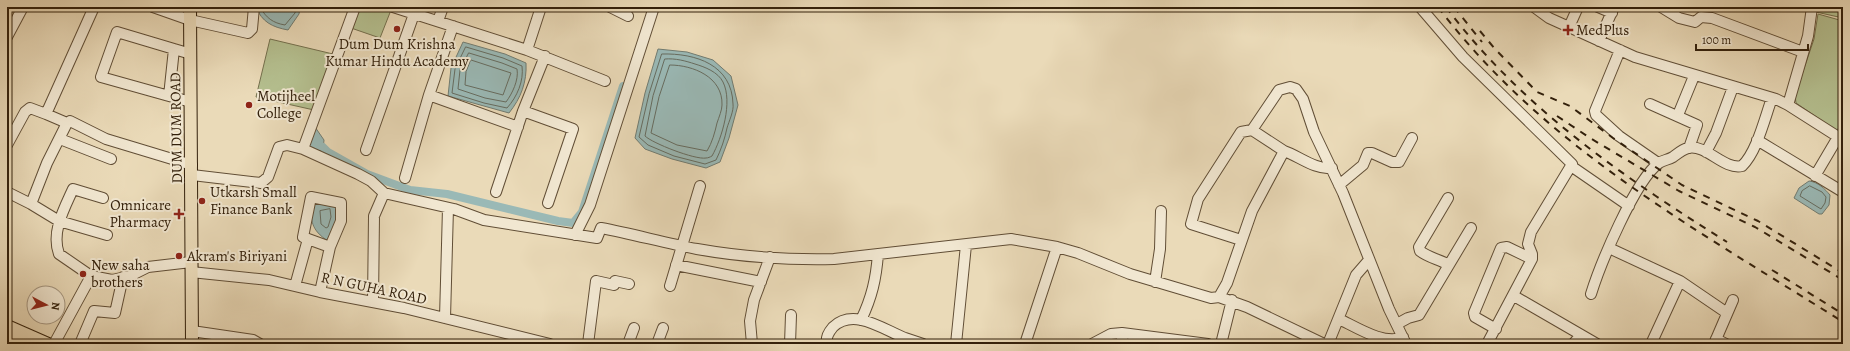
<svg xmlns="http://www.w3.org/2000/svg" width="1850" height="351" font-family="Alegreya,serif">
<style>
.green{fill:#b5c090;stroke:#74704e}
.water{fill:#9ab9b6;stroke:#717c72}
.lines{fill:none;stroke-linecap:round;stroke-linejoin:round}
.shore{stroke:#666c60;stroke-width:1}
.canal{stroke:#9ab9b6;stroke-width:8}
.minor-casing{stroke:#614e36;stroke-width:12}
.major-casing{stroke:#33200b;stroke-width:14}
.minor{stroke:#f1e7d1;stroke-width:10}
.major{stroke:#eadab8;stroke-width:12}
.rail{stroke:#33200b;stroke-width:2;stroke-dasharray:7 7;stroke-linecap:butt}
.poi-dot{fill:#8f2418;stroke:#f1e7d1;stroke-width:1.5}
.labels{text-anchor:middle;stroke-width:4;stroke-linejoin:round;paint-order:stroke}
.poi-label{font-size:15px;fill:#33200b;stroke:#f1e7d1;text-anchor:start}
.street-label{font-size:15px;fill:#33200b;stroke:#f1e7d1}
</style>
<rect width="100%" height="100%" fill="#eadab8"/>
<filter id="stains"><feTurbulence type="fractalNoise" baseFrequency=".005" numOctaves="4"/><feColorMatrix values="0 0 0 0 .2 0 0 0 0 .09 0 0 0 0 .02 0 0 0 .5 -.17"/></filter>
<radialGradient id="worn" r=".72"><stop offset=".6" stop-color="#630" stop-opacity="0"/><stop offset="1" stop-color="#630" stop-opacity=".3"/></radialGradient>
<path class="green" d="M358,7H383L391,10L380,38L351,28Z
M1817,7H1843V18L1816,12Z
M1818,14L1843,21V119L1837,131L1796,103L1795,95L1814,39Z
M270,39L333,54L314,110L256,97Z"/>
<path class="water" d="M256,7H300L299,14L288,30C272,27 262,22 256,7Z
M463,42L505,54L526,63C527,82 521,98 509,113L448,96L451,68Z
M658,49L687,52L713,60L731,76L738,105L729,138L720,162L706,168L672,159L645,149L635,138L645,93Z
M315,127L324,140L323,150L316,151L310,149L309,144Z
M1809,181C1818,182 1825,189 1830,195L1829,205L1822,214H1819L1794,198L1799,188Z
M320,201L341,209L328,241C311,230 311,221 310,202Z"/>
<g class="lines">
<path class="shore" d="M260,7C266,18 273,23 285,25L295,13L296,7
M466,47L503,58L522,66C524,81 517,97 507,108L484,103L452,93L455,69Z
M469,53L502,63L517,69C519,80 512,94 506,102L485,98L458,89L460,70Z
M662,54C696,53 732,65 733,104C734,111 729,121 727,128C725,138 721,150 716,160L705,164L674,156L648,145L639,137L649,94Z
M665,59C675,58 686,61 695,64C705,67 718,72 723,82C733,102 722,138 712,156C710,157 708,158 706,158C695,160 652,143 645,136L653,96Z
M471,60L511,73L503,95L465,85L466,72Z
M670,65C693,65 723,77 722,105C722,110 719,117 717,123C715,132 712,143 707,151L677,145L651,133L659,97Z
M1810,186L1822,192L1826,197L1825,203L1821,209L1800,196L1802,191Z
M330,209L331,217L328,227L326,228L321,224L320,211Z"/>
<path class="canal" d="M323,147L328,152L367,174L410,190L447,194L558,221L573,223L582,212L623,86"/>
<defs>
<path id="minor" d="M153,7L190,20L248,33L252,29L254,7
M355,7L303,149L358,174L371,181L384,193L454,209L484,220L597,238L601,228C633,234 665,243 697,249C742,257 789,260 834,259L1011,239L1057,247L1078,253L1130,274L1211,298L1219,297L1227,283L1252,211L1284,151L1252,130L1279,90L1290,87L1296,89L1303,99L1314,132L1343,193L1389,309L1406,344
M393,7L527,50L605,81
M610,7L628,16
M1420,7L1463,57L1572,164L1531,232L1528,244L1532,254V259L1487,344
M1534,7L1549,18L1569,27
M1578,7L1569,27L1635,57L1776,99L1788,105L1843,140
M1598,7L1612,13
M1661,7L1679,18L1695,22L1701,17L1712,18L1803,52
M438,21L443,7
M7,37L23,7
M1599,41L1614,7
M174,49L117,32L101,77L169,96L174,49L191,54
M527,50L541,7
M1620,50L1595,111L1596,115L1619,136L1658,163
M429,95L518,127
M169,96L191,102
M1650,104L1697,125L1689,148
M1788,105L1808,36L1812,7
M523,111L573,129L548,203
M1678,115L1694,76
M70,121L106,139L192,165
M60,139L111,159
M1757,140L1843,192
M7,145L25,112L30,108L46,114L94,7
M366,150L414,14
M1284,151C1299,156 1315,170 1332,168
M1706,152L1716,133L1733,87
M1571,166L1629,206
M192,175L261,183L268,177L279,147L287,145L303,149
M1815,176L1838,137
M405,178L429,95L453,26
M1339,185L1363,165L1368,153H1372L1392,162H1399L1412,138
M7,192L31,204L59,221L107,235
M496,192L523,111L545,56
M103,198L73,189C64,209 51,232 59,254L91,276L112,280L130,276L148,267L191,262
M1448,198L1419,247L1420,251C1429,258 1439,259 1449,265
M31,204L47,163L67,123L46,114
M575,235L590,205L654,7
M308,239L330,247
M1241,240L1191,224L1198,199L1241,132L1252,130
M1609,248L1680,281L1727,313
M676,265L761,282
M191,272L269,280L320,292L404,308L550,344
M1155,282L1160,249L1161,211
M295,286L308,239L303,237L311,197L341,203V221L330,247L320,292
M670,286L700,186
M1591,294C1600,265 1635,180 1659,163C1663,160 1668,160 1673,157C1677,154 1683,149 1688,148C1707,144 1723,170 1742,166C1757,152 1765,117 1772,98
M1514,296L1597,344
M1219,297L1247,307L1324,344
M373,302L374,216L384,193
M445,318L448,208
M1339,319C1356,327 1385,346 1403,337
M861,320C872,297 876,279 878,254
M1397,324L1408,318L1419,315L1471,228
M1496,329L1475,317L1474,313L1501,248L1507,247L1532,259
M192,331L253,340L260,344
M1122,333V344
M1716,339L1726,344
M54,344L91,276
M80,344L94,311L115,313L123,277
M588,344L596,281L614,285L615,281L629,284
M628,344L634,328
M657,344L663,328
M752,344L750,321L754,300L770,257
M790,344L791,315
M827,344C826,337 828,333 833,327C854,307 884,330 905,338C911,340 917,342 923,344
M956,344L966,245
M1025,344L1057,247
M1092,344L1111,334L1122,333L1208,344
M1221,344L1232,300
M1328,344L1356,275L1369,260
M1573,344L1581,335
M1651,344L1680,281
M1714,344L1733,300"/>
<path id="major" d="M190,7L192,344
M7,326L48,344
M7,337L24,344"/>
</defs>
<use href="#minor" class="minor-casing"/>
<use href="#major" class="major-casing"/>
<use href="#minor" class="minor"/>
<use href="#major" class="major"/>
<path class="rail" d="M1438,7C1545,148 1696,229 1843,322
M1446,7C1520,106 1623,177 1727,242
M1454,7L1482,42
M1480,31L1495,49L1537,92L1570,106L1613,138L1682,185L1758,221L1843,273
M1557,116L1590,138L1679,191L1755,227L1843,280
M1772,270L1843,314"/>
</g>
<g class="poi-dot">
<circle cx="397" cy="29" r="4"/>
<path d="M1566 24h4v4h4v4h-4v4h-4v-4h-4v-4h4z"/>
<circle cx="249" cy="105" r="4"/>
<circle cx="202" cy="201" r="4"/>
<path d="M177 208h4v4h4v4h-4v4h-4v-4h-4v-4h4z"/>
<circle cx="179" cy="256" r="4"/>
<circle cx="83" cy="274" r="4"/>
</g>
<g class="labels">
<g class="poi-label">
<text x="1576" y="35">MedPlus</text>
<text x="397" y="49" text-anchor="middle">Dum Dum Krishna<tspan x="397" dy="17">Kumar Hindu Academy</tspan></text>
<text x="257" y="101">Motijheel<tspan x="257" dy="17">College</tspan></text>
<text x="210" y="197">Utkarsh Small<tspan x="210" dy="17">Finance Bank</tspan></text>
<text x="171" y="210" text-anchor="end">Omnicare<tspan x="171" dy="17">Pharmacy</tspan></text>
<text x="187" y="261">Akram's Biriyani</text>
<text x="91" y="270">New saha<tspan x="91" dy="17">brothers</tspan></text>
</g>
<g class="street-label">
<text transform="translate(176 128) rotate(-91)" y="5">DUM DUM ROAD</text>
<text transform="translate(374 288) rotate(12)" y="5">R N GUHA ROAD</text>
</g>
</g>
<rect width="1850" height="351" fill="none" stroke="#eadab8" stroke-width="24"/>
<rect x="8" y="8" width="1834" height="335" fill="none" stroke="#33200b" stroke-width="2"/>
<rect x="12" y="12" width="1826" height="327" fill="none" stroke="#33200b"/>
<g transform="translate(46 305) rotate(97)"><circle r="19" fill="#f1e7d1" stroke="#a59782"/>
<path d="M0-3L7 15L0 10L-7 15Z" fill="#8f2418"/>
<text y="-6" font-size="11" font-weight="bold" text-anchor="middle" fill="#33200b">N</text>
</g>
<path d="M1696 44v6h112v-6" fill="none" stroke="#33200b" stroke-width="2"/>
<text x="1702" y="44" font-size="12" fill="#33200b" stroke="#f1e7d1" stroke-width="3" paint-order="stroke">100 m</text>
<rect width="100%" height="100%" filter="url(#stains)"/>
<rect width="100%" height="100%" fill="url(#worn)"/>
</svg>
